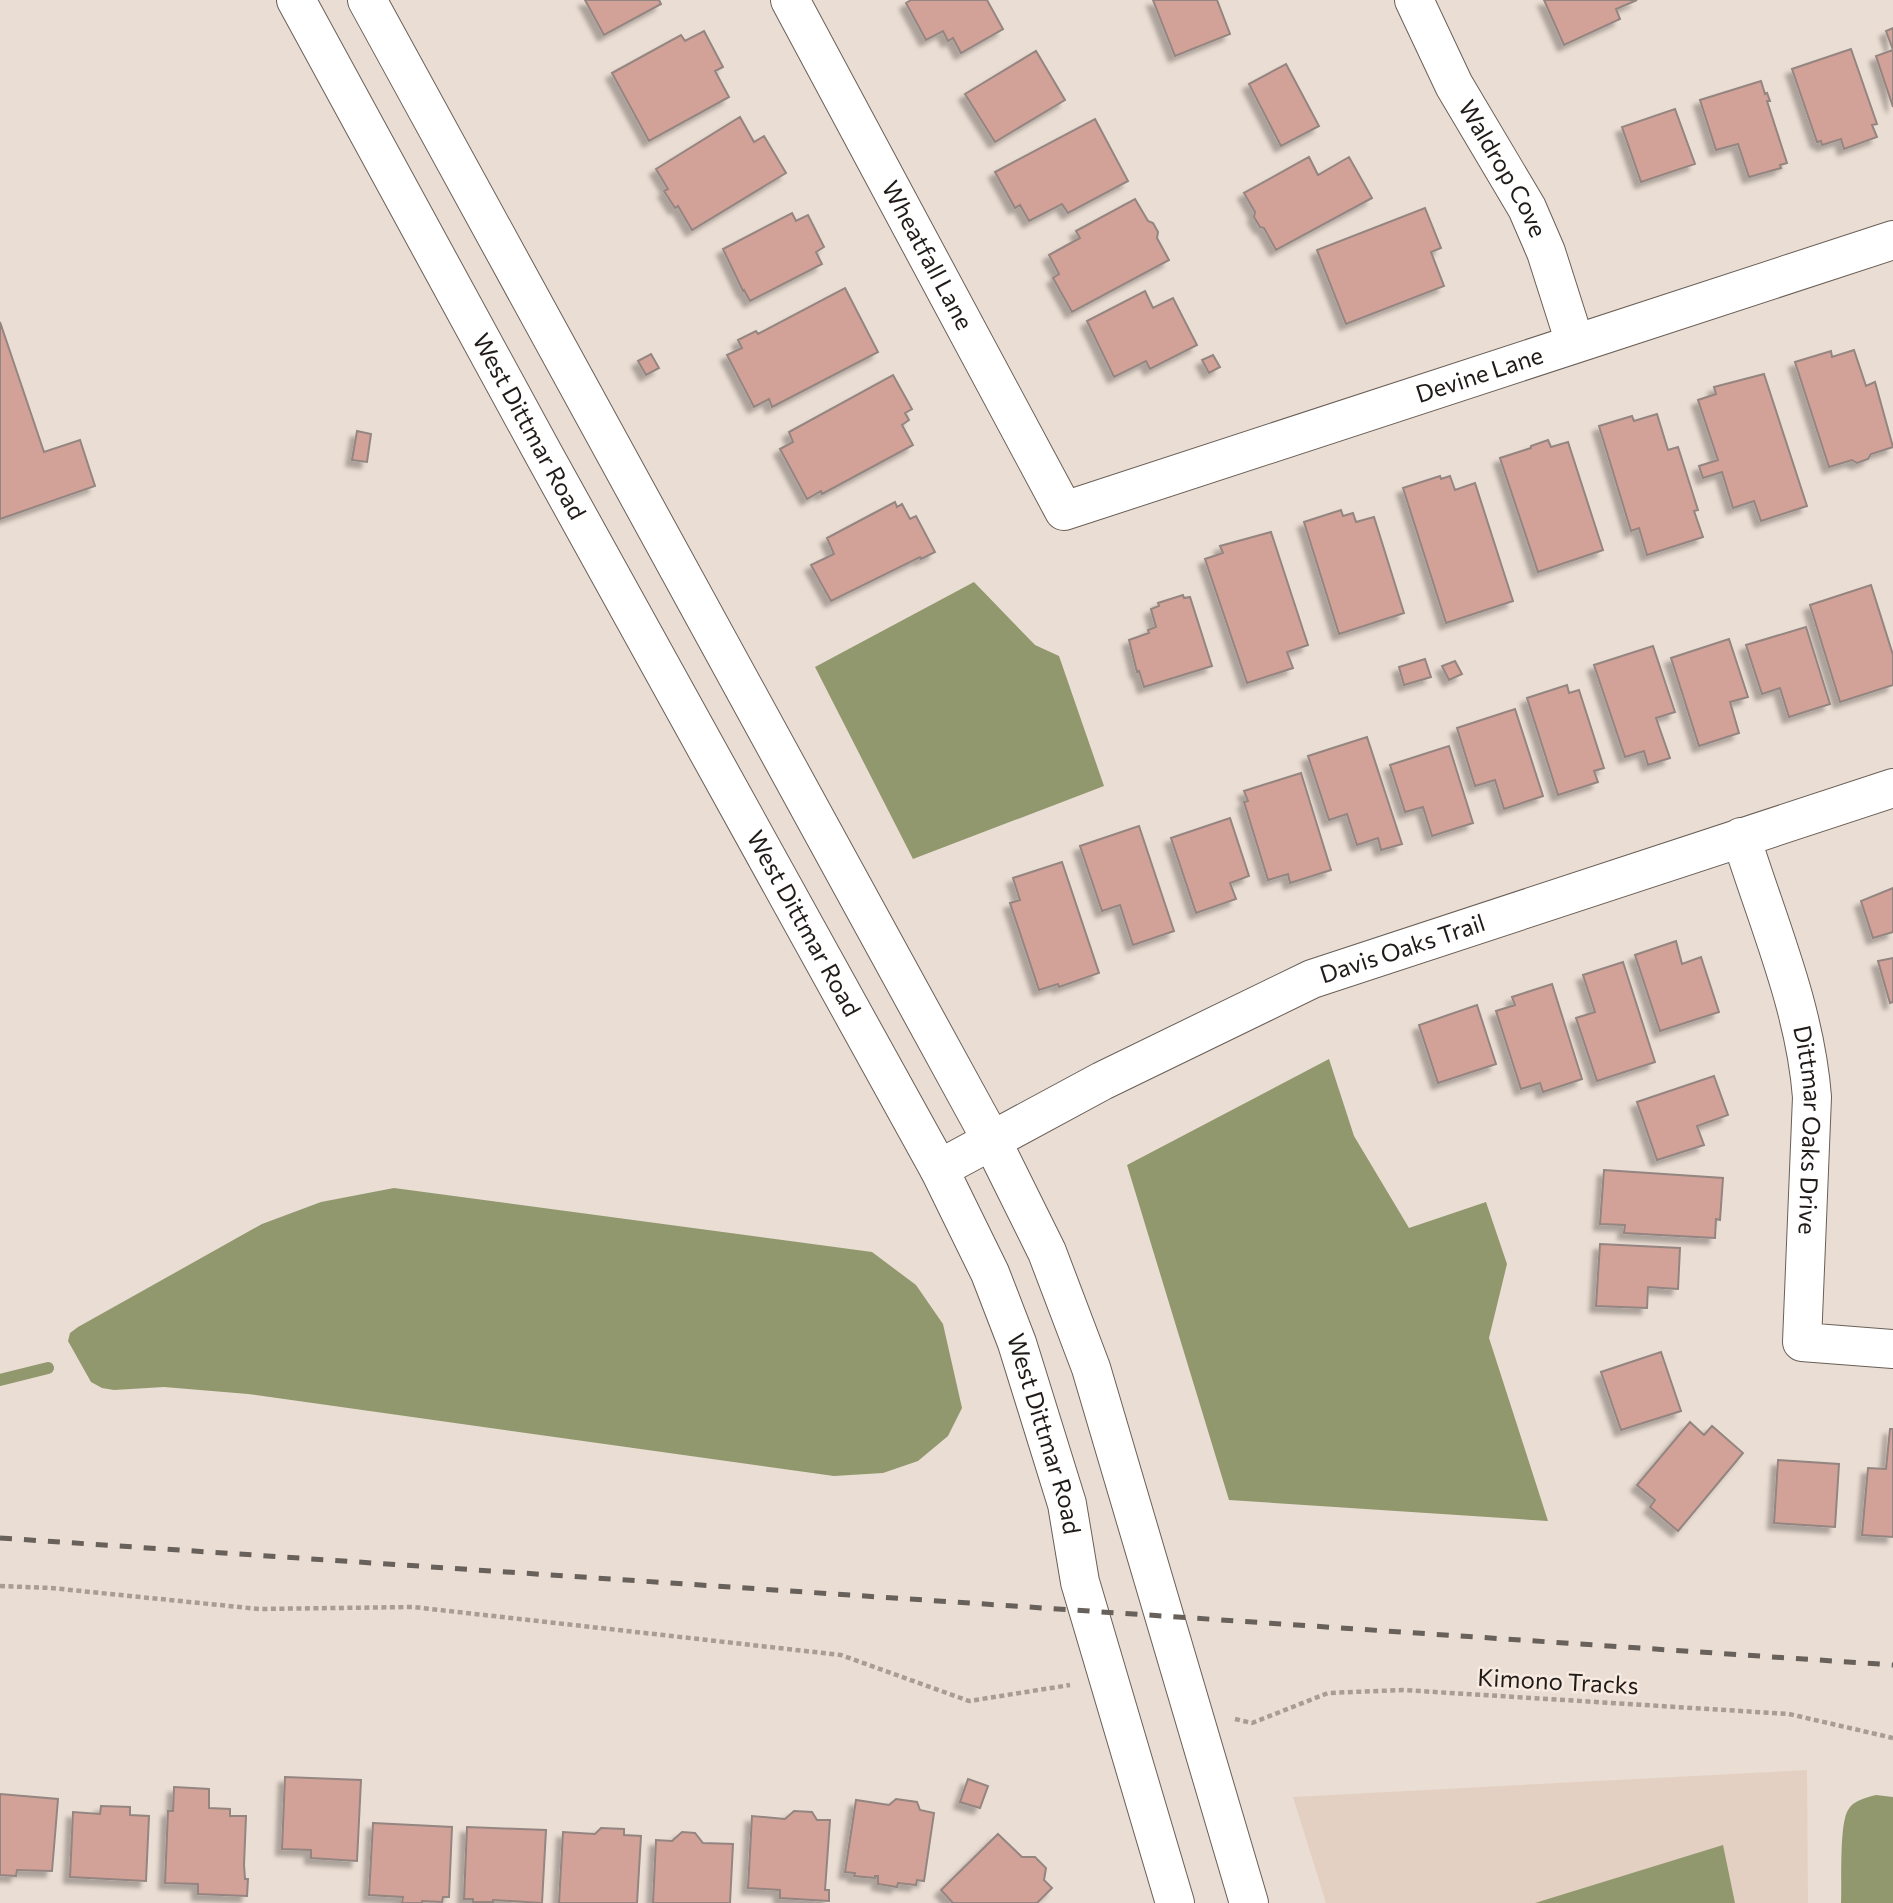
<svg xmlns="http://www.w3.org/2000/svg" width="1893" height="1903" font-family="Commissioner,sans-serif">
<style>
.built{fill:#e3d0c2}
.water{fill:#91986e}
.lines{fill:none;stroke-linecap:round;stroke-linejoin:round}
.stream{stroke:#91986e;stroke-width:12}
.building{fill:#d2a298;stroke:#948581;stroke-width:2;filter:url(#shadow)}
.street-casing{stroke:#6a5f57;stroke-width:40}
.secondary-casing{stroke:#6a5f57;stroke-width:40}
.path{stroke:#a79d95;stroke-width:4.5;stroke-dasharray:5 3.5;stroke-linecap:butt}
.street{stroke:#fff;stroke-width:38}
.secondary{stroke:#fff;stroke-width:38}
.rail{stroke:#68605a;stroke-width:5;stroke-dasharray:12 12;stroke-linecap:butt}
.labels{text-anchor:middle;stroke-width:5;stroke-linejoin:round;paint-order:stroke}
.street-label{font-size:24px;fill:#201b18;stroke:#f7eae0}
</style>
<defs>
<filter id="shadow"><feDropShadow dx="-6" dy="6" stdDeviation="2" flood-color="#0004"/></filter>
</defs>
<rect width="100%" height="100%" fill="#eaddd3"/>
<path class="built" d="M1807,1770L1808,1903H1326L1293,1797Z"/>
<path class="water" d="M974,582L1035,645L1059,656L1104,786L913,859L815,667Z
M1329,1059L1354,1136L1409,1228L1486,1202L1507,1264L1489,1338L1548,1521L1229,1500L1127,1165Z
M394,1188L872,1252L916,1285L943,1324L962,1408L948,1436L918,1461L883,1473L834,1476L248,1394L164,1387L114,1390L102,1388L91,1382L68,1341L70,1333L78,1327L262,1224L321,1202Z
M1876,1795L1893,1797V1903H1841C1842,1883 1839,1825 1848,1810C1854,1800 1865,1798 1876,1795Z
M1723,1845L1735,1903H1535Z"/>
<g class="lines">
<path class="stream" d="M0,1380L48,1368"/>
</g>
<path class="building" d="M585,0H659L661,4L604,35Z
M911,0H987L1003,29L961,53L953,38L948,41L943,31L926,40L906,3Z
M1153,0H1217L1230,34L1175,56Z
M1544,0H1637L1616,9L1620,19L1564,45Z
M1893,28V107L1876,56L1893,50L1886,31Z
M704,31L723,67L715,71L729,97L649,141L612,73L681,35L685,41Z
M1851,49L1877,124L1872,125L1877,137L1844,149L1841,139L1822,145L1821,141L1817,142L1792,69Z
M1036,51L1065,100L995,142L965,94Z
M1286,64L1319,126L1281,146L1249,84Z
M1761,81L1765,94L1767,93L1770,101H1767L1787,163L1780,165L1781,168L1749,177L1738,144L1716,150L1700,100Z
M1675,109L1695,164L1641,182L1622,127Z
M740,117L754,142L764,136L786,173L692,230L678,206L675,208L664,191L668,189L656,169Z
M1095,119L1128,181L1068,213L1062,204L1029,221L1020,205L1015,208L995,172Z
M1309,157L1318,175L1349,157L1372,198L1276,250L1264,228L1260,227L1254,217L1255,212L1244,193Z
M1135,199L1148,221L1153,223L1158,232L1157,238L1169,260L1072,312L1053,278L1059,274L1049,255L1080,238L1076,231Z
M1425,208L1441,248L1431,252L1444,286L1346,324L1317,250Z
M792,213L796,221L808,215L824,247L816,252L822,264L750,301L744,290L743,291L723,249Z
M845,288L878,352L772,407L769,399L754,407L727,355L742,348L738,340L756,331L758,334Z
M1145,291L1153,308L1173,298L1197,345L1150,369L1146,361L1114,377L1087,321Z
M0,322L44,452L80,440L95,486L0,519Z
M1854,350L1866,386L1875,382L1893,447L1871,454L1868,459L1857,463L1852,460L1829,467L1795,362L1831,351L1832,357Z
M651,354L659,368L646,375L638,361Z
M1213,355L1220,367L1209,373L1202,360Z
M1764,374L1807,506L1761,521L1754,501L1733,508L1722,472L1703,478L1699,466L1718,460L1698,400L1716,394L1714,387Z
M893,375L912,409L905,413L909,420L902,425L913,445L822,494L821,491L807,499L780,449L793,442L789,432Z
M1657,414L1668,450L1678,447L1698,510L1694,511L1703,537L1647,555L1639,528L1631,531L1599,426L1632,416L1634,421Z
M357,431L371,434L367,462L352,460Z
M1548,440L1551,447L1568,442L1603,550L1538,572L1500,458L1531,448V446Z
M1440,476L1441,479L1450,476L1455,490L1475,483L1513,601L1446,623L1403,488Z
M895,502L897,507L902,504L910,519L916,516L935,552L921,559L920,557L831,601L811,565L834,554L827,538Z
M1341,510L1343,516L1353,513L1356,522L1374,517L1404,613L1339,634L1304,522Z
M1271,532L1308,645L1287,652L1293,668L1247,683L1205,559L1223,553L1220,546Z
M1871,585L1893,655V685L1840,702L1810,605Z
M1183,595L1184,598L1190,597L1212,666L1144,687L1139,671L1137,672L1129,640L1149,633L1148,630L1156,627L1151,609L1159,606L1158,603Z
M1806,627L1830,704L1789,717L1780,688L1762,694L1746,645Z
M1729,639L1748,697L1730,702L1739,733L1699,746L1671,658Z
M1653,646L1675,712L1656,718L1670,758L1648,765L1644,751L1625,757L1594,665Z
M1425,659L1431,677L1404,685L1399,667Z
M1455,661L1462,674L1449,680L1442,666Z
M1567,685L1569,693L1579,690L1604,768L1594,771L1598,782L1558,795L1527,698Z
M1515,709L1543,796L1504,809L1495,780L1475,786L1457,728Z
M1367,737L1402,844L1381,850L1378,838L1357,845L1347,814L1329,820L1308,756Z
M1449,746L1473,823L1432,836L1423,807L1405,812L1390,765Z
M1301,773L1331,870L1290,883L1288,874L1268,880L1244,802L1248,801L1244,791Z
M1230,818L1249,876L1230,883L1236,899L1196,913L1171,838Z
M1139,826L1174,931L1133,945L1120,905L1102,911L1080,846Z
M1062,862L1099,973L1059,987L1058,984L1039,990L1010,903L1020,900L1013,878Z
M1893,888V932L1873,938L1861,901Z
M1676,941L1682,964L1701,957L1719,1012L1660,1031L1635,955Z
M1893,958V1002L1890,1003L1878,961Z
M1623,962L1655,1062L1597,1081L1576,1018L1595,1012L1583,975Z
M1552,984L1582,1079L1543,1092L1540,1083L1521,1089L1496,1011L1515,1005L1512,997Z
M1477,1005L1496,1064L1438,1083L1419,1025Z
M1714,1076L1728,1115L1697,1126L1704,1145L1657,1160L1637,1102Z
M1604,1170L1723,1178L1720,1220L1716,1219L1715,1238L1624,1233L1625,1225L1600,1224Z
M1600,1244L1680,1248L1678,1289L1648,1287L1647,1308L1596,1306Z
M1661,1352L1681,1411L1621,1430L1601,1372Z
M1690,1422L1704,1435L1712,1426L1743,1453L1678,1531L1650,1507L1655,1500L1637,1485Z
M1890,1429H1893V1537L1862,1535L1868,1468L1886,1469Z
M1778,1460L1839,1464L1835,1527L1774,1523Z
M285,1777L361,1780L357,1861L311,1858V1850L282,1849Z
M968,1779L988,1786L980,1808L960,1802Z
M174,1787L209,1789V1808L230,1809V1816H246L244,1865L245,1879H248L247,1896L198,1894V1884L165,1883L168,1811H173Z
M0,1794L58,1799L52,1871L17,1870L16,1876L0,1875Z
M896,1799L917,1802L920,1810L934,1813L924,1881L917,1880L916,1885L898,1883L897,1887L878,1884V1876H875V1878L854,1876L855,1873L845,1872L856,1800L889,1805Z
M101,1806L130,1807V1815L149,1816L146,1881L70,1877L73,1812L100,1814Z
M794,1811L812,1812L817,1820H830L825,1890H829V1901L780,1898V1890L748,1888L752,1816L785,1819Z
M373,1823L452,1827L449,1897H443L442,1902L422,1901V1903H402L403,1897L369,1895Z
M467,1827L546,1830L542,1903L493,1900V1902H473V1899H464Z
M601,1828L624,1829V1835L641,1836L637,1903H559L563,1832L595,1834Z
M682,1832L695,1833L703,1843L733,1844L730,1903H653L656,1840L672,1841Z
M998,1834L1022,1857H1035L1046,1868L1044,1880L1052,1888L1037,1903H953L941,1890Z"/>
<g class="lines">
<defs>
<g id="street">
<path id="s1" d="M790,0L1064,511L1893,240"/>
<path id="s2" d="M1414,0L1454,85L1527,208L1546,252L1575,343"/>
<path id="s3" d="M1741,837C1768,923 1805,1007 1812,1097L1802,1342L1893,1349"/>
<path id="s4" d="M939,1169L1102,1081L1312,979L1893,788"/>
</g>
<g id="secondary">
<path id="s5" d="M296,0L543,453L939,1169L990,1273L1017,1343L1067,1504L1080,1582L1175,1903"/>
<path d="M367,0L992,1141L1047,1252L1091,1368L1249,1903"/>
</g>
</defs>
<use href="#street" class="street-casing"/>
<use href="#secondary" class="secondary-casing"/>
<path class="path" d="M0,1586L51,1588L259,1609L413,1607L841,1655L969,1701L1070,1685
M1235,1719L1252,1723L1328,1693L1403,1690L1789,1714L1893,1738"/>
<use href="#street" class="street"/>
<use href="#secondary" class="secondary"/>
<path class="rail" d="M0,1538L1893,1665"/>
</g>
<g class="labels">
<g class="street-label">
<text dy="8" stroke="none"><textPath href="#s2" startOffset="191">Waldrop Cove</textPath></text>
<text dy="8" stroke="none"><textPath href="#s1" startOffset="290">Wheatfall Lane</textPath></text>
<text dy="8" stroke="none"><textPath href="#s1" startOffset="1017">Devine Lane</textPath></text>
<text dy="8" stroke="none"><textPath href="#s5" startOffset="486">West Dittmar Road</textPath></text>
<text dy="8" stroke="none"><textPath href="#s5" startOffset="1054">West Dittmar Road</textPath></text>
<text dy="8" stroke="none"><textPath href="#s4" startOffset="514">Davis Oaks Trail</textPath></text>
<text dy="8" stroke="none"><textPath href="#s3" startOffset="303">Dittmar Oaks Drive</textPath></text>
<text dy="8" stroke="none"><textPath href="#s5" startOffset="1620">West Dittmar Road</textPath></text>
<text transform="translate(1558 1682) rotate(3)" y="8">Kimono Tracks</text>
</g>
</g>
</svg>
